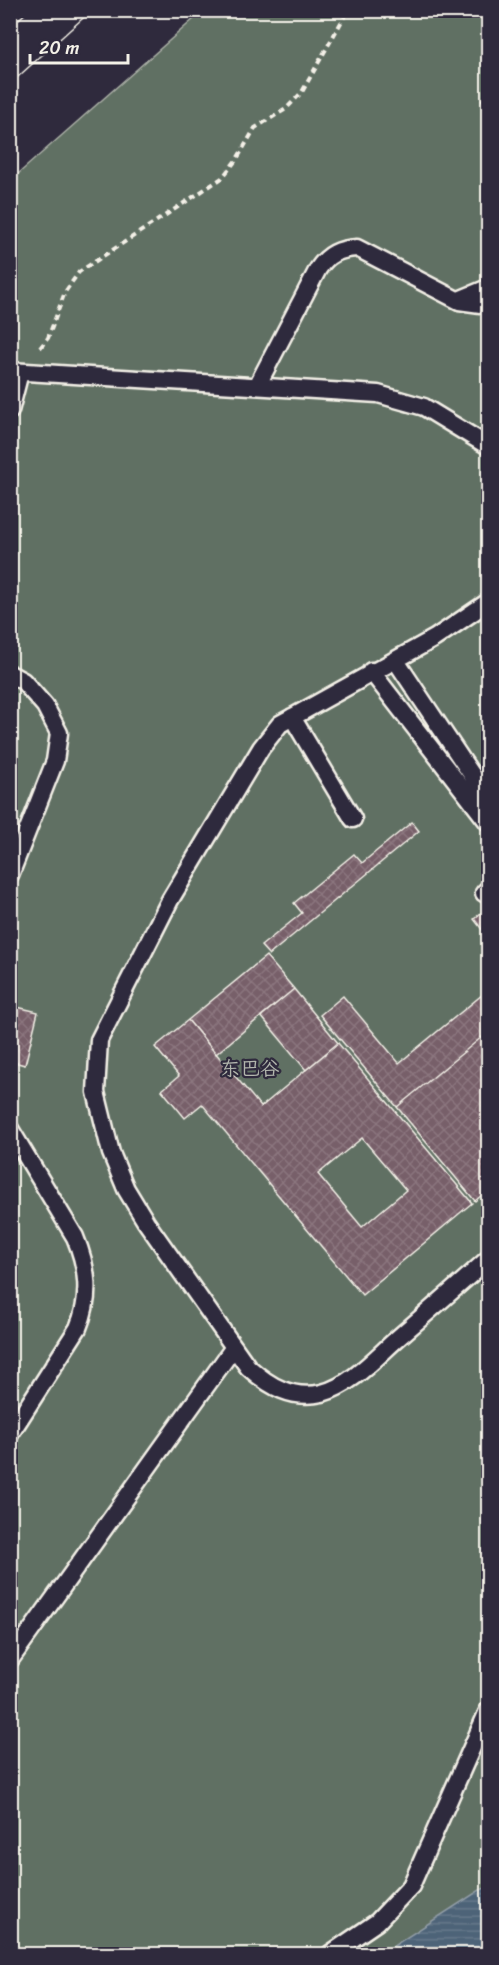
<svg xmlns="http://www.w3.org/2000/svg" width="499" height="1965" font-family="Sriracha,'LXGW WenKai TC',sans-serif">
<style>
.park{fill:#616f64;stroke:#aab0a6;stroke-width:1.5}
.water{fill:url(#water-rules);stroke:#909ca5;stroke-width:1.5}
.building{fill:url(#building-cross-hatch);stroke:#f4f1e8;stroke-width:1.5;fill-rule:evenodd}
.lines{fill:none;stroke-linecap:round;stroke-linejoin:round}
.lane-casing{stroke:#f4f1e8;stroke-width:21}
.path{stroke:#f4f1e8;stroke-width:4;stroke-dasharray:6 4.5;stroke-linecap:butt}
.lane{stroke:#2f2a3d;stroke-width:16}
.tram{stroke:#f4f1e8;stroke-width:1.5}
.labels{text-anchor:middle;stroke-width:4.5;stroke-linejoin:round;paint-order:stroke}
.park-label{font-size:20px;fill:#b2b6ad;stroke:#2f2a3d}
</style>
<defs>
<pattern id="water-rules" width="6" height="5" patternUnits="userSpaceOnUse" patternTransform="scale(1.5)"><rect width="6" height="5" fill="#4d6378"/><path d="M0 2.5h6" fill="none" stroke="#677a8b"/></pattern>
<pattern id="building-cross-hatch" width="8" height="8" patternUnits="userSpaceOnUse" patternTransform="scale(1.5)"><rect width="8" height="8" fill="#775f69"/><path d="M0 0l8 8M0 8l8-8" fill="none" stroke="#8b767e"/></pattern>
</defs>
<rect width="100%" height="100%" fill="#2f2a3d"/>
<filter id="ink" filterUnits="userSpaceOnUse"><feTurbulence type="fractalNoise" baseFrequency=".0167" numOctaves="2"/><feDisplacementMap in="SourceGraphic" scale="12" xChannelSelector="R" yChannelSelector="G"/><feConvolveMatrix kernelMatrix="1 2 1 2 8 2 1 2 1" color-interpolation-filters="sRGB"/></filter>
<g filter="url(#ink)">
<path class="park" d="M203,11H488V1954H11L10,181Z"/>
<path class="water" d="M488,1887V1954H381L480,1890Z"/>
<path class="building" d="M412,822L419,831L269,955L261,946L302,913L294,903L354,854L362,863Z
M488,907V937L474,919Z
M266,956L294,989L216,1054L188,1020Z
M294,989L338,1043L306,1070L261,1016Z
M488,990V1032L397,1107L320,1015L343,996L399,1063Z
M13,1006L38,1012L25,1065L10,1061V1017Z
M188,1020L261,1107L338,1043L472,1203L362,1295L202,1104L185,1118L162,1090L179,1076L155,1047ZM362,1138L406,1190L362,1227L318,1174Z
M488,1032V1190L475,1201L397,1107Z"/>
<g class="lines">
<defs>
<path id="lane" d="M459,300L488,288
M10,371L378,394L424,407L488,446
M257,386L318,269C328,254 339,249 357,248L459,301L488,305
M10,411L20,372
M488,602L435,638L280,724L261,748L170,900L99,1040L96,1092L111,1153L126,1189L146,1222L248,1367C269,1386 292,1400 322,1393C352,1385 376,1357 399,1337C429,1311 459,1285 488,1259
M398,664L488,799
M371,671L488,822
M10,674L23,681L45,706L59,733L55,761L10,875
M292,717L353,819
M484,893L488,889
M10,1129L75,1237C88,1268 91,1297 78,1328L10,1434
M10,1660L234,1347
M330,1954L377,1922L411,1886L488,1711"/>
</defs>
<use href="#lane" class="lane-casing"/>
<path class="path" d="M488,97L483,100L488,103
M40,348L48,338L65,292L79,272L222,178L237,159L255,128L286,109L302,92L348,10"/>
<use href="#lane" class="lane"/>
<path class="tram" d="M10,27L29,10
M10,84L92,10"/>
</g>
</g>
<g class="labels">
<g class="park-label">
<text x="250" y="1075">东巴谷</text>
</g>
</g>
<rect width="499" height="1965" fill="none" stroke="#2f2a3d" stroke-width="36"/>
<rect x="18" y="18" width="463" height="1929" fill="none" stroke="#f4f1e8" stroke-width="2" filter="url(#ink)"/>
<path d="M30 54v9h98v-9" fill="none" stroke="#f4f1e8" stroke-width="3"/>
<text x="39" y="54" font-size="18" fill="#f4f1e8" stroke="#2f2a3d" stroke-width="4.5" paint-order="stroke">20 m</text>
</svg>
